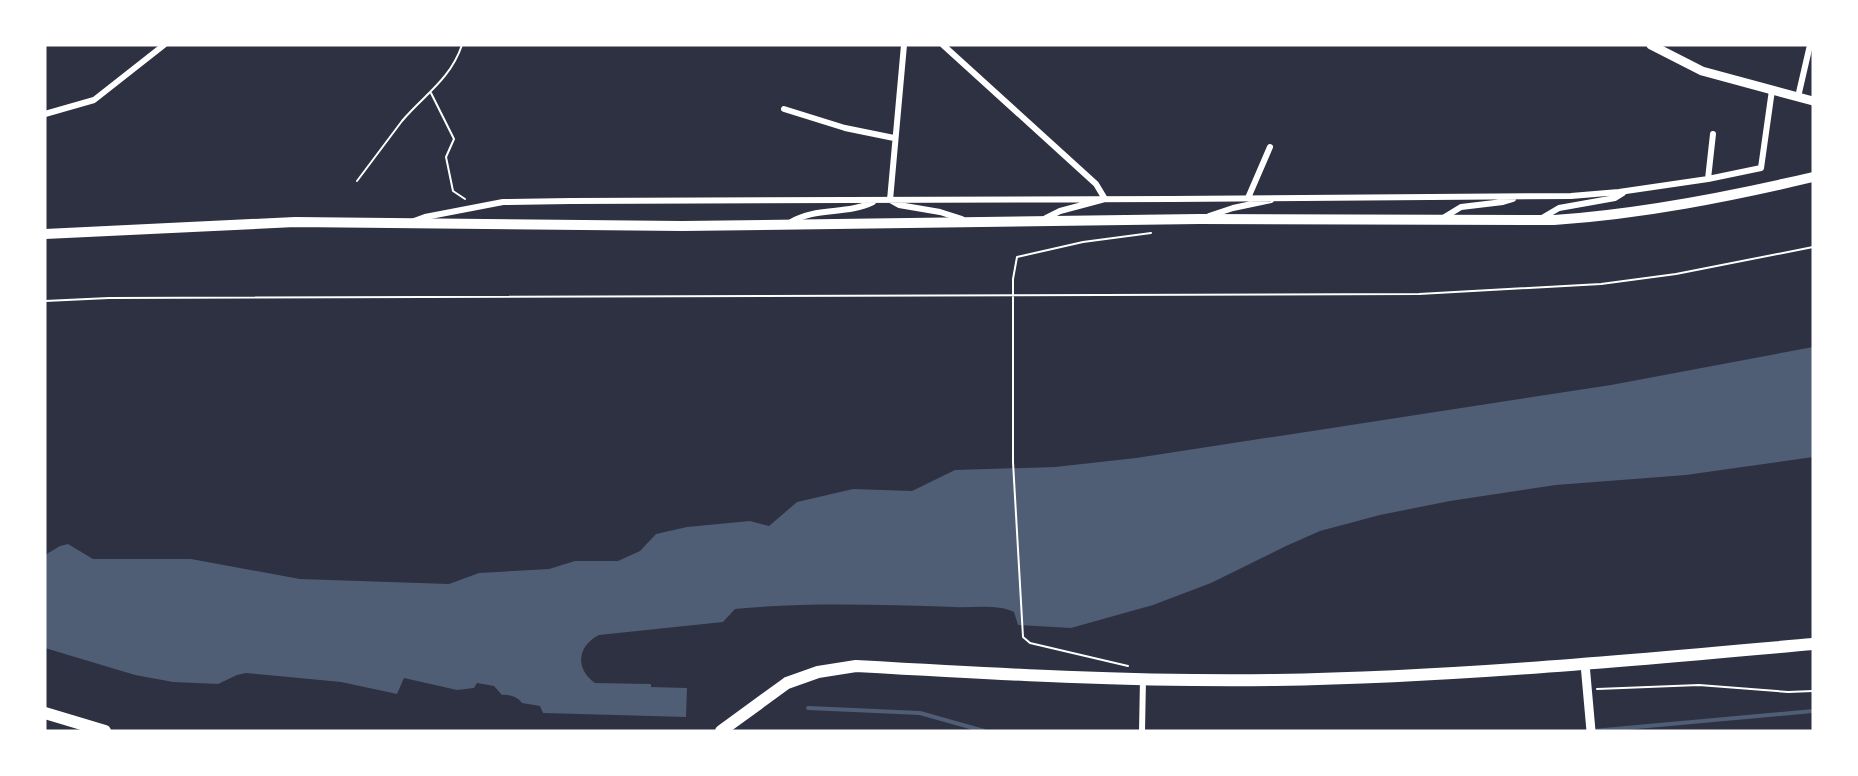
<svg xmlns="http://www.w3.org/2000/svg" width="1858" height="776" font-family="Montserrat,sans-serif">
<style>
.water{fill:#4f5d75}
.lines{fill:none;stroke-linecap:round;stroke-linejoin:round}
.stream{stroke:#4f5d75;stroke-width:4}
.path{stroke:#fff;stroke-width:2}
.minor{stroke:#fff;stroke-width:6}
.tertiary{stroke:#fff;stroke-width:9}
.secondary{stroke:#fff;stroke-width:10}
.trunk{stroke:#fff;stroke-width:12}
</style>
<rect width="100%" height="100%" fill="#2d3142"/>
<path class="water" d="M1813,347V457L1686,475L1556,485L1450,501L1380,515L1320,531L1286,546L1211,583L1153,605L1071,628L1018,625L1014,612C997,604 973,608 955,607C881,605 808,602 735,609L723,622L599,635C577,646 575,669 595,683L651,684V687L687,688L686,717L543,713L540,706L522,703C518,697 509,694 502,695L494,686L477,683L474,688L457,690L404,678L397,694L341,682L246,673L237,675L218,684L173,682L135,675L45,648V555L60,546L68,544L93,559H191L300,579L449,584L479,573L549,569L575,561H618L640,551L656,534L687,527L750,521L769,526L797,502L853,489L912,491L955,470L1055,467L1136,458L1611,385Z"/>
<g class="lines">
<path class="stream" d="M808,708L920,713L984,731
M1593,731L1813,711"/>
<path class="path" d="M431,93L454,139L446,157L453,191L465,199
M357,181C372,161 387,141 402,121C424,95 450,80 462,45
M45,301L109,298L1419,294L1601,284L1676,274L1813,247
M1128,666L1030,643L1023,637L1013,462V279L1017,257L1083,242L1151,233
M1597,689L1699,685L1788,692L1813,691"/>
<path class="minor" d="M904,45L890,200L899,205L940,212L962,219
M943,45L1096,184L1105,199L1060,211L1046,218
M1798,97L1810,45
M784,109L845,128L894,138
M45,114L94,100L164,45
M1708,179L1761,168L1772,90
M1248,198L1270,147
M1209,216L1233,208L1271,200
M1443,218L1461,207L1503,202L1513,199
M1542,218L1559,208L1615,198L1623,193
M414,221L425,217L503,202L571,201L1171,199L1571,196L1619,192L1708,179L1713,134
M791,222C816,207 847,215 873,202
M1142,731L1143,679"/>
<path class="tertiary" d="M1651,45L1702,71L1813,101
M1585,664L1591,731"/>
<path class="secondary" d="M45,234L295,222L682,226L1199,219L1554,220C1642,214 1728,197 1813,177"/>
<path class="trunk" d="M45,713L105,731
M721,731L787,683L818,672L856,666C995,674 1135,682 1275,680C1455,677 1634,660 1813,644"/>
</g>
<rect width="1858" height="776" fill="none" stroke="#ffffff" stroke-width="93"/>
</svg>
